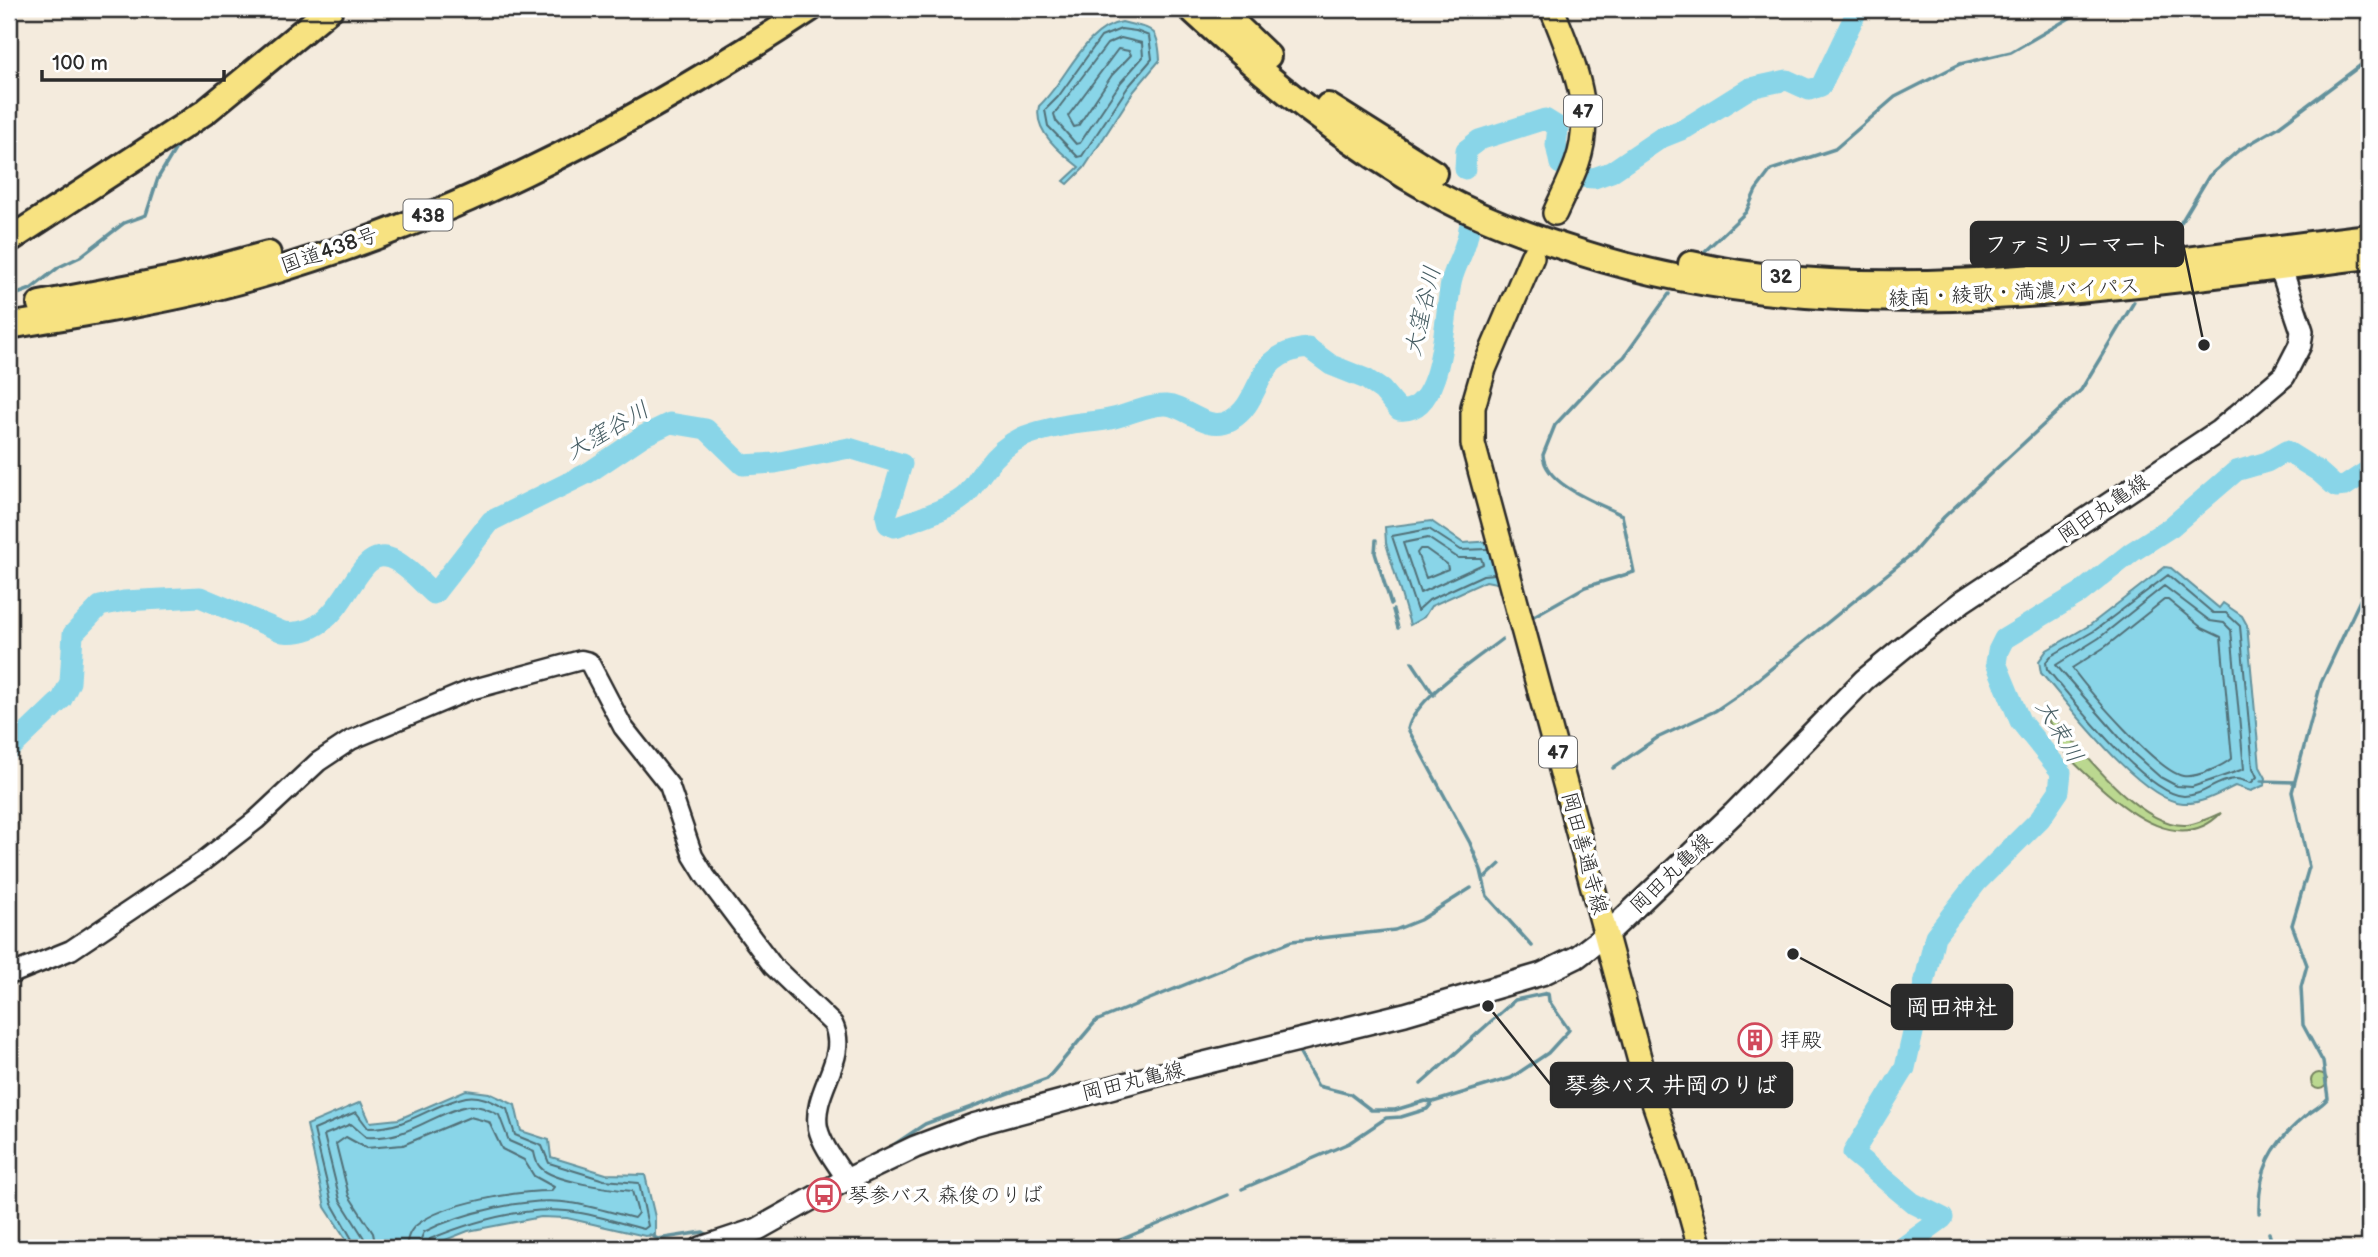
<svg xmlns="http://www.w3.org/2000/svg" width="2378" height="1257" font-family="'Balsamiq Sans','Klee One',sans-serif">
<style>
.green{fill:#bbd890;stroke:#73825e;stroke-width:2}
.water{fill:#89d5e8;stroke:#63919c;stroke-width:2}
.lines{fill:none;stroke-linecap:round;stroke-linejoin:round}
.shore{stroke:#516f77;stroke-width:2}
.stream{stroke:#63919c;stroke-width:3.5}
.river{stroke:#89d5e8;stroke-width:21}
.tertiary-casing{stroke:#2b2b2b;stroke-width:23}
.secondary-casing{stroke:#2b2b2b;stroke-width:26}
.primary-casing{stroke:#2b2b2b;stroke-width:28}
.trunk-casing{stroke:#2b2b2b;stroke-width:30}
.tertiary{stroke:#fff;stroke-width:18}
.secondary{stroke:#fff;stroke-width:21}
.primary{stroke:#f7e281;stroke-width:23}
.trunk{stroke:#f7e281;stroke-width:24}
.labels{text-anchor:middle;stroke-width:7;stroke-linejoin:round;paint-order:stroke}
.shield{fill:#fff;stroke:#6b6b6b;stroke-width:2}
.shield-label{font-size:19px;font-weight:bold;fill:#2b2b2b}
.street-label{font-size:21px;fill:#2b2b2b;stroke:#fff}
.poi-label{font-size:21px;fill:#2b2b2b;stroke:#fff;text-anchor:start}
.water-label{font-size:23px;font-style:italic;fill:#475e64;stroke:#fff}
.leader{fill:none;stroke:#2b2b2b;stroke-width:2.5}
.callout-dot{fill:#2b2b2b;stroke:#fff;stroke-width:2.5}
.callout{fill:#2b2b2b;stroke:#2b2b2b;stroke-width:2.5}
.callout-label{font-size:23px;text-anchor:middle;font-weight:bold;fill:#fff}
</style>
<rect width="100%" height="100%" fill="#f4ebdd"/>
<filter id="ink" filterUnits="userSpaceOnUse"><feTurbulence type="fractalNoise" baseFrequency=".0143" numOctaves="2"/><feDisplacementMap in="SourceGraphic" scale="14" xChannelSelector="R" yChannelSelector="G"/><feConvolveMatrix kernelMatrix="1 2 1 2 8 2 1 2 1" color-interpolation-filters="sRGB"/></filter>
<g filter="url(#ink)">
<path class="green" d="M2043,705C2074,740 2135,826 2185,825C2196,825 2211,817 2221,813C2181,854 2130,814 2097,784C2084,772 2068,759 2060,745C2052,733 2048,718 2043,705Z
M2311 1081a8 8 0 1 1 16 0a8 8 0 1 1-16 0Z"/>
<path class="water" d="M1122,22C1151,30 1158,24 1160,60L1134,91L1084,168L1068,184L1064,181L1079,167C1061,153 1033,131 1039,106C1067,80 1084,28 1122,22Z
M1431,521L1463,543L1494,541L1506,585L1486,581L1431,606L1424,617L1410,625L1386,543L1385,527Z
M2165,567L2171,568L2219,608L2223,603L2242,616L2247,625L2260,767L2266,778L2265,785L2251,791L2235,786C2219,794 2202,804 2183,803C2141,801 2069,705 2041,673L2039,661L2047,650L2090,625Z
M466,1090L489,1093L515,1105L521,1131L549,1140L551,1157L606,1174L645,1175L655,1217V1235L645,1236L567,1218L541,1217L468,1231L425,1248H352L325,1207L307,1125L361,1102L370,1122L399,1119Z"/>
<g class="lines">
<path class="shore" d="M1121,29L1136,31L1149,36L1152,59L1128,87L1082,156L1078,157L1048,126L1045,110L1058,97L1101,37Z
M1121,38L1142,43L1143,57L1121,82L1080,143L1076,144L1056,121L1054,114L1107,44Z
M1118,49L1129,51L1131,55L1112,75L1078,126L1074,127L1068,116Z
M1428,538L1458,558H1481L1483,564L1420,593L1403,543Z
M1420,549H1426L1447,564L1448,569L1426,578L1417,553Z
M1488,549L1461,550L1429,529L1392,536L1417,611L1429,600L1483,575L1494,574
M2168,575L2213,613H2226L2240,626L2253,768L2257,777L2251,783C2246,782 2241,779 2236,779C2218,779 2203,796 2184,796C2147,795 2072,699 2047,669L2046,662L2051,656L2094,631Z
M2164,586L2210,621L2224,623L2231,630L2244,769L2192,787L2177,786L2160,777L2134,754L2056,665L2099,638Z
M2164,600H2168L2202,628L2221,637L2232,758C2223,766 2197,778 2183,776C2158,772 2088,690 2072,668L2105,647Z
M357,1248L332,1204L314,1130L356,1112L368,1128C411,1128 429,1105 466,1097C480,1094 495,1103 507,1109L515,1135L542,1146L549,1163L604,1180L639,1183L648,1226L644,1229C619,1223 592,1213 566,1211C521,1207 471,1222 430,1239L426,1248
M366,1248L364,1238L340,1200L324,1135L351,1124L366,1137C409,1140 431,1114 467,1106C478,1104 490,1110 499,1115L509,1141L534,1152C535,1157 536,1163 540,1167C553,1182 612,1189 632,1191L638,1213L634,1218C613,1213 592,1206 571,1203C529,1196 461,1213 424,1232L417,1248
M376,1248L373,1233L349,1196L336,1144L346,1137L366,1148L403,1145L470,1117L489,1122L502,1149L524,1160L534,1176L554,1187L551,1191C517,1191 445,1203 418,1224C409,1230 407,1239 406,1248"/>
<path class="stream" d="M2168,244L2209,176L2239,150L2277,128L2369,59
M1705,251L1746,212L1756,190L1771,170L1835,149L1895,97L1960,64L2011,52L2085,9
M12,296L31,289L59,267L80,257L124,223L146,215L158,178L179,143
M1376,540L1375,553L1391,604
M1393,610L1398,628
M1532,617L1585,587L1634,572L1622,515C1598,503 1545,485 1543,455L1555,425L1598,379L1624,357L1669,294
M1502,639C1478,658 1414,699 1408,729L1470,843L1481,870L1487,896L1532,946
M1412,662L1434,695
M1613,768L1657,738L1715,711L1740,694L1913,553L1944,517L2081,390L2134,302
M2261,781L2294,782
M1486,877L1500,864
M1300,1054L1318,1086L1350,1094L1371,1110H1395L1425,1101L1433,1102L1511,1078L1548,1053L1569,1030L1549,1001L1548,993L1515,1000L1421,1084
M889,1148L925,1124L1047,1079L1096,1021L1292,941L1395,930L1420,920L1471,888
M1242,1189L1349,1143L1386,1118L1401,1117L1427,1109L1433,1102
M796,1196L835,1174
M2259,1213C2258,1170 2271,1145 2303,1118C2311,1111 2322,1106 2328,1098L2323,1062L2303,1025L2301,987L2307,965L2292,925L2309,867L2292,792L2321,683L2369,581
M2269,1233L2273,1248
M650,1235L658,1239L703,1232L709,1236
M1101,1248L1228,1195"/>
<path class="river" d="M1465,169L1466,150L1479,140L1545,119L1558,127L1556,145L1560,164
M1577,177L1594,178L1611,172L1661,138L1686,128L1750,88L1787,80L1809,90L1821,86L1858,9
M9,750L62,699L70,682L73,634L100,606L124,601L200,597L283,632C352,640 351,535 396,561C410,569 422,583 434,594L491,521L588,473L643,436L670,423L706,429L743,465L775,463L849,448L902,464L886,516L888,524L895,527C914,520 954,508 967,494C974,486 979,476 986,468C1009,437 1031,432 1067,425C1083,422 1099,422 1114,418C1131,414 1149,404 1166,405C1186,406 1207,433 1231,420C1265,400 1251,353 1308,348L1331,365L1366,379L1382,390L1399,410C1446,416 1444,307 1452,279C1457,261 1467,248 1469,228
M1902,1248L1943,1218L1913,1203L1853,1153L1905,1068L1935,936L1977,882L2040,819L2059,791L2061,772L2020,721L1996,663L1998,651L2004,639L2080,593L2132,552L2171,527L2236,471L2267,462L2286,451L2318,471L2336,487L2345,486L2369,470"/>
<defs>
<path id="tertiary" d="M9,975L71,950L202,862L256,820L318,762L351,740L470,690L581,660L589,662L623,727L669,785L693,856L706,877L773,966L833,1024C850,1059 811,1091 818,1128C822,1146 837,1164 847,1180"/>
<path id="secondary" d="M701,1248L758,1229L840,1183L915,1147L973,1125L1184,1068L1405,1014L1542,974L1577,957L1607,934L1734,813L1864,680L1914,639L1963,601L2219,431L2284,376L2300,345L2302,331L2275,251"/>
<path id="primary" d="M1552,9C1571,57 1596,110 1577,163C1571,180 1562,197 1555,213
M1532,257L1484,369L1473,407V444L1641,1065L1683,1187L1700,1248"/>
<path id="trunk" d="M1191,9C1268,80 1346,144 1438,195C1482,219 1531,237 1579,252C1839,336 2105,287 2369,256
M1219,9L1268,56
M1328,106L1434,173
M9,240L205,112L330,9
M1691,264C1902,311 2157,261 2369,237
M40,304L178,278L268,254
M9,326C78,314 149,304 217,287C431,232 628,129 810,9"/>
</defs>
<use href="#tertiary" class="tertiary-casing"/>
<use href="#secondary" class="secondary-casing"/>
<use href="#primary" class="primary-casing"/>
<use href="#trunk" class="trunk-casing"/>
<use href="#tertiary" class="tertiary"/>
<use href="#secondary" class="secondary"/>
<use href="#primary" class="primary"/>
<use href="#trunk" class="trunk"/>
</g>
</g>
<defs>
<symbol id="building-ring" viewBox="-11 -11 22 22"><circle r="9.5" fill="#fff" stroke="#d1495b" stroke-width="1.5"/><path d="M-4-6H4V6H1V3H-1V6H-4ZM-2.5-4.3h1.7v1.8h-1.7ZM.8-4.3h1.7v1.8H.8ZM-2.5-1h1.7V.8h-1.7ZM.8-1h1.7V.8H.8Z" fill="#d1495b"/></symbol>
<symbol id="bus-ring" viewBox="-11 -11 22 22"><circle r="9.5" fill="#fff" stroke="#d1495b" stroke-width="1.5"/><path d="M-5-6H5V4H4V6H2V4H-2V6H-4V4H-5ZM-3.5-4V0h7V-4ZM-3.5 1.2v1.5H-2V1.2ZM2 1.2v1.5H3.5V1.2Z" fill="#d1495b"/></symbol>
</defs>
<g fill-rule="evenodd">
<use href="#building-ring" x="1736" y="1021" width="38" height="38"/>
<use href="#bus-ring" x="805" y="1176" width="38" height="38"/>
</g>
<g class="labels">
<g class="shield">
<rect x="1564" y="95.5" width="38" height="31" rx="5"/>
<rect x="403.5" y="199.5" width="49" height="31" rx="5"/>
<rect x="1762" y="260.5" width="38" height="31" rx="5"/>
<rect x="1539" y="736.5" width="38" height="31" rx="5"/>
</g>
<g class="shield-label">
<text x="1583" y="118">47</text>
<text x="428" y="222">438</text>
<text x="1781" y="283">32</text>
<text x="1558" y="759">47</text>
</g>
<g class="street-label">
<text transform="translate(329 250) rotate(-19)" y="7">国道438号</text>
<text transform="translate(2014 292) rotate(-3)" y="7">綾南・綾歌・満濃バイパス</text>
<text transform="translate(2103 508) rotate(-34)" y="7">岡田丸亀線</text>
<text transform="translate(1585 853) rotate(75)" y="7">岡田善通寺線</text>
<text transform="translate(1671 873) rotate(-44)" y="7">岡田丸亀線</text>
<text transform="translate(1133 1081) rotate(-14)" y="7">岡田丸亀線</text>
</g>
<g class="poi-label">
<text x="1780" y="1047">拝殿</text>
<text x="848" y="1202">琴参バス 森俊のりば</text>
</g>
<g class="water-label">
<text transform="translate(1422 311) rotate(-77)" y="8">大窪谷川</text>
<text transform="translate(607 430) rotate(-30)" y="8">大窪谷川</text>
<text transform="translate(2060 731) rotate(59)" y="8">大束川</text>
</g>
</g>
<path class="leader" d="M2204 345L2183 244M1793 954L1892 1007M1488 1006L1551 1085"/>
<g class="callout-dot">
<circle cx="2204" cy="345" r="7"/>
<circle cx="1793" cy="954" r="7"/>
<circle cx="1488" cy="1006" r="7"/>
</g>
<g class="callout">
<rect x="1971" y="222" width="212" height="44" rx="7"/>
<rect x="1892" y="985" width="120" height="44" rx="7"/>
<rect x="1551" y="1063" width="241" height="44" rx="7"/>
</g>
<g class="callout-label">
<text x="2077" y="252">ファミリーマート</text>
<text x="1952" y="1015">岡田神社</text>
<text x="1671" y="1093">琴参バス 井岡のりば</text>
</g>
<rect width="2378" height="1257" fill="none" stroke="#fff" stroke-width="35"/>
<rect x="18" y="18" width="2343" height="1222" fill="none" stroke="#2b2b2b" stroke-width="2.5" filter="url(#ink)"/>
<path d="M42 70v10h182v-10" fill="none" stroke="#2b2b2b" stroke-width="3.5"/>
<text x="52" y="70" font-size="21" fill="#2b2b2b" stroke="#ffffff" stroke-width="5" paint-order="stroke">100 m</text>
</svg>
